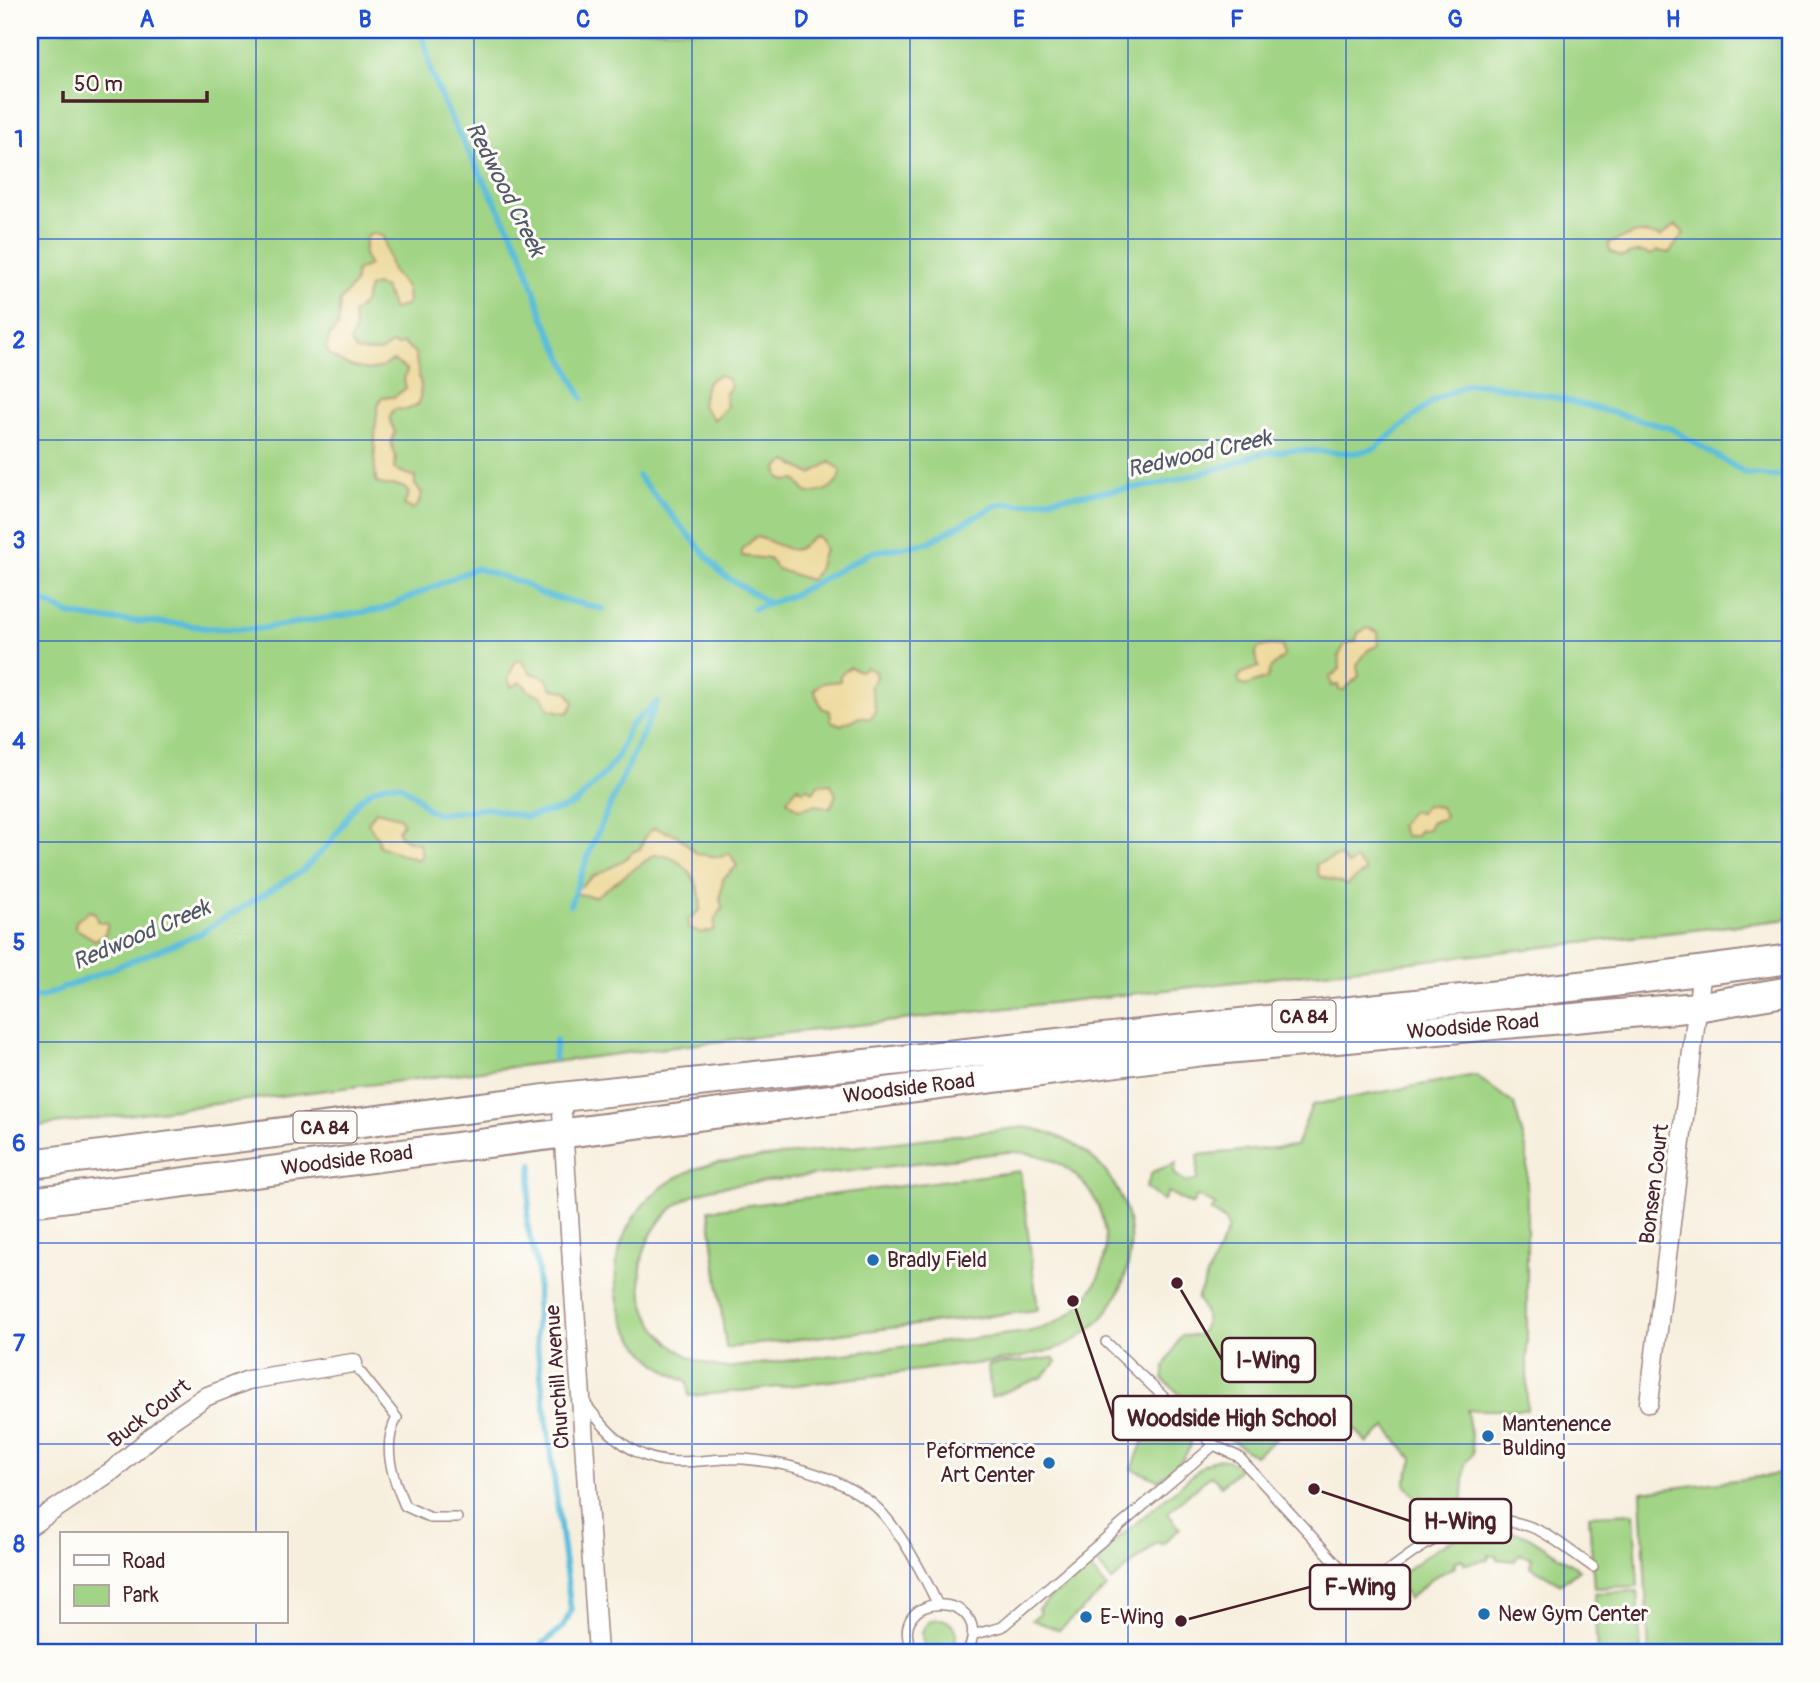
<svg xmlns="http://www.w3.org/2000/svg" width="1820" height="1683" font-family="Pangolin,sans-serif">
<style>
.green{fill:#a1d484;stroke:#767a58;stroke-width:2;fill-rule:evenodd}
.sand{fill:#eeda9e;stroke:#9c7c64;stroke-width:2}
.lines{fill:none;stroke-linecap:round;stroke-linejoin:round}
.stream{stroke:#5bbeda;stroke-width:6}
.service-casing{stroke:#a08784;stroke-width:12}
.minor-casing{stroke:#a08784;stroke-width:21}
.primary-casing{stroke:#a08784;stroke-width:32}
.service{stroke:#fff;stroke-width:9}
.minor{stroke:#fff;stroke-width:18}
.primary{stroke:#fff;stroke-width:28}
.grid{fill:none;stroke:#1d4ed8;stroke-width:2;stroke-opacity:0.55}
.poi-dot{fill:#1f6fb2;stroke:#fdfcf7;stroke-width:2.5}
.labels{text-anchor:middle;stroke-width:6;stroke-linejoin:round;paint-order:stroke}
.shield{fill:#fdfcf7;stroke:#806168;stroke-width:2}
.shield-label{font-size:19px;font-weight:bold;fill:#4a1f2b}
.street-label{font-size:21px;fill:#4a1f2b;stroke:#fdfcf7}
.poi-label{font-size:21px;fill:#4a1f2b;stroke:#fdfcf7;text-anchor:start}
.water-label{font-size:23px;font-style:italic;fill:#505768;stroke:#fdfcf7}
.leader{fill:none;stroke:#4a1f2b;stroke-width:2.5}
.callout-dot{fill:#4a1f2b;stroke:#fdfcf7;stroke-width:2.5}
.callout{fill:#fdfcf7;stroke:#4a1f2b;stroke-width:2.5}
.callout-label{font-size:23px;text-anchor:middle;font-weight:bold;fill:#4a1f2b}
.neatline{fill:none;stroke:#1d4ed8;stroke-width:2.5}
.grid-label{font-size:23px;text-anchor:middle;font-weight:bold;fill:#1d4ed8}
</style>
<rect width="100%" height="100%" fill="#fdfcf7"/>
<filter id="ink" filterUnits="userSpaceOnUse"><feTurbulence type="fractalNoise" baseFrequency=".0143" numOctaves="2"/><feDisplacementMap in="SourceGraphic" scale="14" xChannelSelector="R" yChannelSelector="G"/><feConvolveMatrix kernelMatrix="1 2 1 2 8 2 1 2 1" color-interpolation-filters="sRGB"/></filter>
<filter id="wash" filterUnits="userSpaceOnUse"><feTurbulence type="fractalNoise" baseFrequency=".00686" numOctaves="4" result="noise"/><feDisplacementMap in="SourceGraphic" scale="28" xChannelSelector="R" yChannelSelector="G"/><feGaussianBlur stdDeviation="1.57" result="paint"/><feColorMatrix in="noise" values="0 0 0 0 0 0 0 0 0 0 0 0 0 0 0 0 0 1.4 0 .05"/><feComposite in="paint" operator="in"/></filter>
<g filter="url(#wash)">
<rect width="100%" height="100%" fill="#f7efde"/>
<path class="green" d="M30,30H1790V919L762,1036L30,1127Z
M1475,1075L1514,1104L1527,1152V1410H1467L1473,1453L1465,1464L1462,1510L1437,1524L1405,1484L1413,1460L1386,1427L1367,1443L1327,1396L1255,1456L1227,1437L1163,1379L1165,1366L1181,1336L1198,1335C1209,1323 1207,1313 1197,1299L1228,1229L1225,1221L1211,1211L1216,1205L1197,1196L1192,1205L1168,1192L1163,1201L1146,1188L1152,1172L1176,1163L1174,1173L1185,1182L1197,1180L1198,1155L1296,1146L1312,1105Z
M1025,1127C1071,1135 1107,1160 1124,1205C1142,1253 1121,1313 1077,1339C1041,1360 978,1363 937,1368C854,1378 772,1389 689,1396L687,1382C577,1332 600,1188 716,1163ZM1007,1152C1125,1150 1143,1308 1027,1332L726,1368C617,1353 610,1210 719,1187Z
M1020,1171L1038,1310L726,1348L709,1210Z
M1053,1358L1056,1362L1043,1377L991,1397L988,1365Z
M1157,1406C1179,1410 1188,1425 1191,1445L1183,1459L1159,1480L1132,1469Z
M1215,1459L1227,1460L1240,1468L1221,1486L1211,1475L1167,1513L1180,1528L1161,1545L1158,1542L1112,1581L1094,1559L1204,1465Z
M1790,1473V1653H1649L1641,1492Z
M1634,1513L1638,1586L1594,1588L1589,1515Z
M1500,1530L1526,1535L1579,1569L1561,1584L1530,1566L1532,1558L1519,1554L1515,1561L1497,1559L1496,1555H1489L1488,1560L1465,1564L1462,1559L1454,1562L1455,1567L1434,1577L1408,1599L1406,1592L1394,1594L1386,1585L1438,1547L1465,1534Z
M1088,1566L1107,1588L1059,1630L1032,1620L1040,1613L1038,1609Z
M1637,1591L1641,1653H1597L1594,1593Z
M922 1636a17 17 0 1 1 34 0a17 17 0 1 1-34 0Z"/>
<path class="sand" d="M1676,225L1684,233L1669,253L1658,251L1651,255C1640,250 1632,252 1622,257L1610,251L1608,243C1634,236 1633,228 1660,237Z
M371,233L383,236L392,271L407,288L408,304L393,310L385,288L376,285L369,287L364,303L353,314L355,330L350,342L356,351L380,352L392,344L398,346L403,343L415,353L421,387L419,404L407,410L395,409C385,418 392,423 395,433L391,442L396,458L394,469L415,477V485L422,493L418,505L412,509L404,505L409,493C399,480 390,489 377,483C373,471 374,407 382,397H394L406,388L404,380L407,370L394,361C387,362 386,366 379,368C365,373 332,363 326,348L330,335L338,326L340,301L354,284L356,271L369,265L364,255L366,238Z
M720,375L728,380L731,386L725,395L727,407L714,420L702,406C705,390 702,381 720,375Z
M787,461L811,474L830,462L840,469C843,486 822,494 807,493L796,480L785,481L779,477L777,468Z
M814,536L820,538L825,550C817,559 824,567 810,580L777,569L769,559L742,556V550L755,537C769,538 788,553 797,549C803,547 808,540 814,536Z
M1368,628L1378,632L1379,645L1368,650L1357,665L1359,676L1344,690H1339L1338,685L1332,686L1330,677L1340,669L1339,655L1345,644L1356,641L1358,633Z
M1269,645L1282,646L1284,656L1270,669L1267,678L1246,686L1240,684L1238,678L1242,673L1259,667L1255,655L1258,648Z
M521,660L531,673L546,678L552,689L567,691L574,703L568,713L549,709L543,696L530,692L521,682L511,687L508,678L515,662Z
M850,667L860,671L866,667L875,672L876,678L870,686L876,710L870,719L860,717L841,725L831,721L830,711L822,708L814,690L822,683L840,681V675Z
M831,784L836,795L830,808L816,805L798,809L787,800L798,787L803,791L807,787L813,792L818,785Z
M1425,805L1440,807L1445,815L1443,819L1431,822L1428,829L1419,831L1415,836H1405L1400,826L1411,811L1420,813Z
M376,811L400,817L403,824L398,830L399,835L408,841L419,843L422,855L418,860L379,846L378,838L368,823Z
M654,828L677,835L697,854L720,857L730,853L737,866L723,879L720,900L723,908L715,919L714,930L703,933L688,928V920L700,910C704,883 682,854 654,855L595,897L577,894V888C584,886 590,878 594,876C603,872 613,867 622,861C630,857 630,851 640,849L646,835Z
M1339,856L1348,865L1356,860L1366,871L1347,885L1319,876L1316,864Z
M89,911L95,913L97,921L108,923L105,934L95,940L75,928L76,921Z"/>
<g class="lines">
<path class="stream" d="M422,32L432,75L450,117L521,250L543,317L582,398
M638,476L723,575L769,603
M30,594L69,614L98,619L182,624L205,628L257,629L383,609L476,568L525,584L541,594L603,609
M753,609L793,595L872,552L927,543L995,506L1008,503L1020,505L1054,498L1156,485L1227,466L1258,454L1293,450L1354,453L1374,449L1433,401L1467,384H1484L1550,396L1670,428L1747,474L1790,477
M570,905L593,843L656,704
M30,997H41L199,934L302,871L329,844L358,801L372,790L387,784L400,785L415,795L428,810L438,814L488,808L526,817L562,809L577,802L606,772L618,756L630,726L657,702
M554,1059L556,1040
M532,1653L563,1627L571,1611L536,1337L538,1270L527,1224L532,1164"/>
</g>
</g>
<g filter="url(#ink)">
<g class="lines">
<defs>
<path id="service" d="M1106,1342L1214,1445L1239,1457L1362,1591C1415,1552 1474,1495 1544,1533C1561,1543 1577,1556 1593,1567
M353,1363L397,1418C381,1446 393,1479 405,1506L431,1518H457
M584,1402C601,1424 617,1444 643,1455C674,1469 711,1457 744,1459C787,1463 834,1475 869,1501C895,1520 923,1574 937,1603
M972,1635L1002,1627L1214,1445
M913,1653C881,1588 999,1589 967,1653"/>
<path id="minor" d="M561,1097L598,1653
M1649,1403L1702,970
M30,1526L112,1471L170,1421L205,1397L248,1380L353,1363
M30,1652L31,1653"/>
<path id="primary" d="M30,1164L561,1097L1598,984L1790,959
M30,1202L1203,1051L1697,1007L1790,991"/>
</defs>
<use href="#service" class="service-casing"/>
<use href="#minor" class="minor-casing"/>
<use href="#primary" class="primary-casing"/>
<use href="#service" class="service"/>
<use href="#minor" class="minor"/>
<use href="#primary" class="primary"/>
</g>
</g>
<path class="grid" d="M256,30V1534M474,30V1653M692,30V1653M910,30V1653M1128,30V1653M1346,30V1653M1564,30V1653M30,239H1790M30,440H1790M30,641H1790M30,842H1790M30,1042H1790M30,1243H1790M30,1444H1790M256,1622V1653"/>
<g class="poi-dot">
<circle cx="873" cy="1260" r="7"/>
<circle cx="1488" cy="1436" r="7"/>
<circle cx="1049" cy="1463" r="7"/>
<circle cx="1484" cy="1614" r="7"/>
<circle cx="1086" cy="1617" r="7"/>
</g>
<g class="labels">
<g class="shield">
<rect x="1272.5" y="1000.5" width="63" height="31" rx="5"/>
<rect x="293.5" y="1111.5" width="63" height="31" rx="5"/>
</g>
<g class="shield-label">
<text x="1304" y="1023">CA 84</text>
<text x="325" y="1134">CA 84</text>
</g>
<g class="street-label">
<text transform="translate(1473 1026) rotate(-5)" y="7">Woodside Road</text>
<text transform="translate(909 1088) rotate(-7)" y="7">Woodside Road</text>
<text transform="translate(347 1160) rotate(-7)" y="7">Woodside Road</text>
<text transform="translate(1654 1184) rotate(-83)" y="7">Bonsen Court</text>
<text transform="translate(557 1377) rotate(-94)" y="7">Churchill Avenue</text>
<text transform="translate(149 1413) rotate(-38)" y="7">Buck Court</text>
</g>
<g class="poi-label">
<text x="887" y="1267">Bradly Field</text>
<text x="1502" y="1431">Mantenence<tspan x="1502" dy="24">Bulding</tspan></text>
<text x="1035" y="1458" text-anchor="end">Peformence<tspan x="1035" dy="24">Art Center</tspan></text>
<text x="1498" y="1621">New Gym Center</text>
<text x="1100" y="1624">E-Wing</text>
</g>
<g class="water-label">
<text transform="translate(506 189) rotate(63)" y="8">Redwood Creek</text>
<text transform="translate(1199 453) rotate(-13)" y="8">Redwood Creek</text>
<text transform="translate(141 934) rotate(-23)" y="8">Redwood Creek</text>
</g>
</g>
<path class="leader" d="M1177 1283L1222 1360M1073 1301L1113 1418M1314 1489L1410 1521M1181 1621L1310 1587"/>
<g class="callout-dot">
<circle cx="1177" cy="1283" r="7"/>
<circle cx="1073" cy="1301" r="7"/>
<circle cx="1314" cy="1489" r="7"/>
<circle cx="1181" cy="1621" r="7"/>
</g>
<g class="callout">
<rect x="1222" y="1338" width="93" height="44" rx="7"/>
<rect x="1113" y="1396" width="238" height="44" rx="7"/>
<rect x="1410" y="1499" width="101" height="44" rx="7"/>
<rect x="1310" y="1565" width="100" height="44" rx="7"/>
</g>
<g class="callout-label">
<text x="1268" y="1368">I-Wing</text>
<text x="1232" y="1426">Woodside High School</text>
<text x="1460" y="1529">H-Wing</text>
<text x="1360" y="1595">F-Wing</text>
</g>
<rect width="1820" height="1683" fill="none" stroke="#fdfcf7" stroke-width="77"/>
<rect x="60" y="1532" width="228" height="91" fill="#fdfcf7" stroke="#b5a4a5" stroke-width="2"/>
<rect x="74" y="1555" width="35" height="10" fill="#ffffff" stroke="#b5a4a5" stroke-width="2"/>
<text x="122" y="1568" font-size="21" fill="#4a1f2b">Road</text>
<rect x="74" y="1585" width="35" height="21" fill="#a1d484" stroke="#b5a4a5" stroke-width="2"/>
<text x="122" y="1602" font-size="21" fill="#4a1f2b">Park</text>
<path d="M63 91v10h144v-10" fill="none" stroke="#4a1f2b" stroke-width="3.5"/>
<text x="74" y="91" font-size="21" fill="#4a1f2b" stroke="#fdfcf7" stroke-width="5" paint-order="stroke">50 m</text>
<rect x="38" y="38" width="1744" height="1606" class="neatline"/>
<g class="grid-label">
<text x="147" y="27">A</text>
<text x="365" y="27">B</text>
<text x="583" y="27">C</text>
<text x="801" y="27">D</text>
<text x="1019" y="27">E</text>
<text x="1237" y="27">F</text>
<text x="1455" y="27">G</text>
<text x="1673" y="27">H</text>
<text x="19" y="147">1</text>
<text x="19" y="348">2</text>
<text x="19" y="548">3</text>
<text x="19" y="749">4</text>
<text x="19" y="950">5</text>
<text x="19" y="1151">6</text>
<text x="19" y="1351">7</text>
<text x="19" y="1552">8</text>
</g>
</svg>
